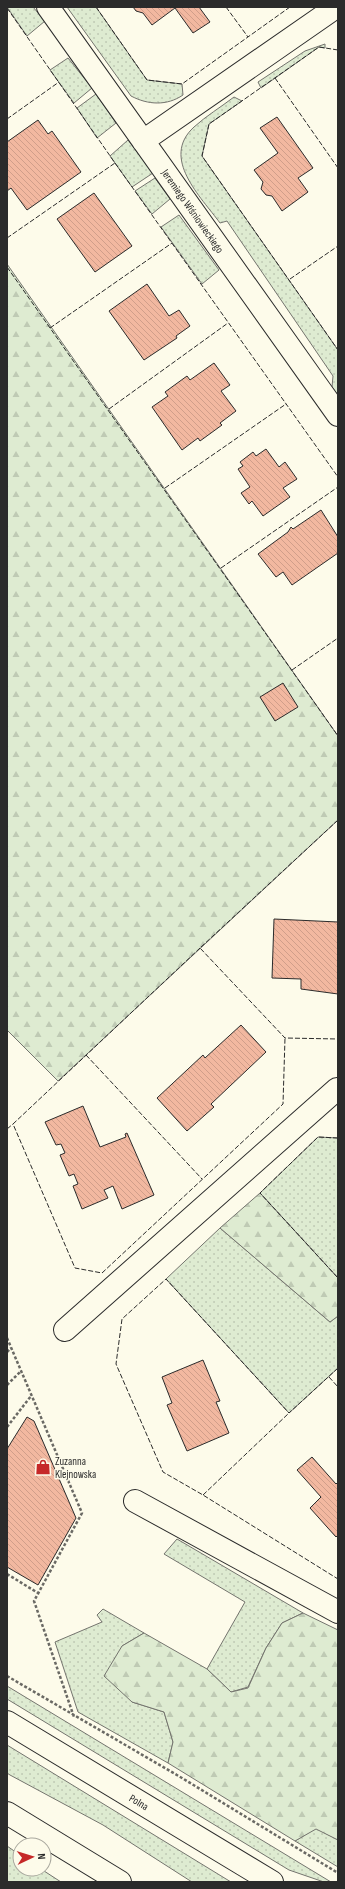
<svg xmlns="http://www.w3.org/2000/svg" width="345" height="1889" font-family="'Sofia Sans Condensed',sans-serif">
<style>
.green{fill:url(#green-dots);stroke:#74746e}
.forest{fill:url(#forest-firs);stroke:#74746e}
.building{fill:url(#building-back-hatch);stroke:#2b2b2b}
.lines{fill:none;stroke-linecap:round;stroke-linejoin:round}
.minor-casing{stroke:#2b2b2b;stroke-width:24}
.tertiary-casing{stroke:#2b2b2b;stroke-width:24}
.path{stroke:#6a6964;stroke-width:2.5;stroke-dasharray:3 2;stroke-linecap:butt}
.minor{stroke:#fdfbea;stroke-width:22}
.tertiary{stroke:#fdfbea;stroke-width:22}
.fence{stroke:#2b2b2b;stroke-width:1;stroke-dasharray:5 2;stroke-linecap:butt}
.labels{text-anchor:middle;stroke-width:3;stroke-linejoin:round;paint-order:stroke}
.street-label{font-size:11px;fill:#2b2b2b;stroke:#fdfbea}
.poi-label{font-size:11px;fill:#2b2b2b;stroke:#fdfbea;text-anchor:start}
</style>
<defs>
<pattern id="green-dots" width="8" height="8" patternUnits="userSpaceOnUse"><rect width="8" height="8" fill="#deebd1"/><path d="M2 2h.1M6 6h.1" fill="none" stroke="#bfcab4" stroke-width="1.8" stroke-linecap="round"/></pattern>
<pattern id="forest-firs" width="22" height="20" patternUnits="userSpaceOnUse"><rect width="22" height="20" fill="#deebd1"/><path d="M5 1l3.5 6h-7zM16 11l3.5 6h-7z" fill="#bfcab4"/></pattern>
<pattern id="building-back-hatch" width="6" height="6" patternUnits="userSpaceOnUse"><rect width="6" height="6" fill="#f2b8a0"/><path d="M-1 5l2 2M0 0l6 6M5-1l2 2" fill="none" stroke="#d09e8a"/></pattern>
</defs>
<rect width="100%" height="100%" fill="#fdfbea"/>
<path class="green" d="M7,7H33L45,21L27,36Z
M67,7H96L147,80L182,84L183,95C167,106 148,105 131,96Z
M325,44V48L319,47L261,88L258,82L305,51Z
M68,58L92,88L74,103L50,70Z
M96,94L116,123L97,138L77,108Z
M234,97L242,101L209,124L202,156L338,350V395L332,387L333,376L227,221L220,223C201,197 160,158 194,127C206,116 221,107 234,97Z
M128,140L153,173L132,187L110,156Z
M155,178L170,199L152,214L135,191Z
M179,215L219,270L202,284L161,227Z
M318,1137L338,1138V1278L260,1193Z
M220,1228L330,1322L338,1316V1368L289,1413L166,1279Z
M177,1539L303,1613L282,1623L266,1648L248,1687L231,1692L207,1669L245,1602L164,1554Z
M103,1609L144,1633L122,1646L132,1702L164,1712L173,1742L168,1763L78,1712L55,1642L102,1622L97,1615Z
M7,1686L331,1882H324L289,1870L7,1699Z
M7,1745L231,1882H192L103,1825L10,1775L7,1773Z
M316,1828L338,1840V1867L295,1841Z
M7,1846L20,1855V1869H41L61,1882H7Z"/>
<path class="forest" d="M7,264L338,736V820L58,1081L7,1030Z
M260,1193L338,1278V1316L330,1322L220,1228Z
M303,1613L338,1630V1840L316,1829L295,1841L168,1763L173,1742L164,1712L132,1702L104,1676L122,1646L144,1633L207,1669L231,1692L248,1688L266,1648L282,1623Z"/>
<path class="building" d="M133,7H199L210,22L193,33L175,8L152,25L143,13L136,11Z
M277,117L313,168L298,178L308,192L282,211L272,196L266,195L261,189L263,182L254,170L278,153L260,128Z
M38,120L48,134L52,131L81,172L27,210L11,188L7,191V142Z
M94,193L132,246L95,272L57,219Z
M147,284L169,316L179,310L190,326L176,336L177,338L144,360L109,311Z
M214,363L230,385L221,391L236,411L220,423L222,425L200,441L198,438L182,450L152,407L168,396L165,392L187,376L190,380Z
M266,449L279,467L285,462L297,479L283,488L290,497L263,516L252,501L249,504L241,493L250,487L238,469L243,466L240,462L253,452L256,456Z
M321,510L338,537V553L292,585L283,572L276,577L258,554L288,532L291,527L293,529Z
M283,683L298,707L275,721L260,697Z
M274,919L338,922V994L301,989V979L272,978Z
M241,1025L266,1052L211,1104L214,1107L187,1131L157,1098L203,1055L205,1058Z
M83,1106L100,1147L126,1137L125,1134L127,1133L154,1195L122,1209L113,1186L104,1190L108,1198L82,1209L73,1186L78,1184L74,1174L69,1176L60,1155L65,1153L61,1144L56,1145L45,1122Z
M203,1360L220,1401L216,1402L229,1433L187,1451L167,1405L172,1403L162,1377Z
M27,1417L34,1421L76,1518L38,1585L7,1567V1449Z
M312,1457L336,1484L338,1482V1535L336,1537L310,1508L321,1497L297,1470Z"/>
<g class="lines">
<defs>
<path id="minor" d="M48,7L338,415
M143,141L329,12
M65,1330L337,1089
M135,1501L338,1612"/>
<path id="tertiary" d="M7,1722L272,1882
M7,1813L120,1882"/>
</defs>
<use href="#minor" class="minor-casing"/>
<use href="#tertiary" class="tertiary-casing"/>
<path class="path" d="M7,1338L82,1513L34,1601L74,1717
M7,1352L11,1348
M7,1385L21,1371
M7,1427L31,1396
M7,1574L38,1593
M7,1676L182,1778L338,1873"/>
<use href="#minor" class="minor"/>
<use href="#tertiary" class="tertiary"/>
<path class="fence" d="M96,7L147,80L182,84L290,7
M226,7L248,37
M7,8L115,163L338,477
M338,50L319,47L209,124L202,156L338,350
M275,78L338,168
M7,119L59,82
M7,238L115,163
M7,267L338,736
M290,279L338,246
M50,328L172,243
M109,409L228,323
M165,488L286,404
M221,568L338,487
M292,670L338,638
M338,820L200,948L285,1038L338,1039
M200,948L13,1124L75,1268L102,1273L283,1104L285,1038
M86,1055L202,1179
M7,1129L13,1124
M338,1138L318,1137L260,1193L338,1278
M338,1368L289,1413L166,1279L122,1319L116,1364L163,1472L203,1495L338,1579
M329,1377L338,1387
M203,1495L289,1413"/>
</g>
<defs>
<symbol id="shop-bare" viewBox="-9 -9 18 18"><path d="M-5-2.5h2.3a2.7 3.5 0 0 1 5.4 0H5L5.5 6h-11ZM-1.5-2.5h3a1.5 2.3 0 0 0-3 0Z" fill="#c62828" stroke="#fdfbea" stroke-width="2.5" paint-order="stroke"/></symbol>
</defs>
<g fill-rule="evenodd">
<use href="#shop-bare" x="32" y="1456" width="22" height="22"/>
</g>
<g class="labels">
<g class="street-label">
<text transform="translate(193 211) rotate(55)" y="4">Jeremiego Wiśniowieckiego</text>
<text transform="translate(139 1802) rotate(31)" y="4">Polna</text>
</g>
<g class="poi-label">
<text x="55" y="1465">Zuzanna<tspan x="55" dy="13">Klejnowska</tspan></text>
</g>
</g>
<rect width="345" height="1889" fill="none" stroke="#2b2b2b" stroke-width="16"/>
<g transform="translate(32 1857) rotate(86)"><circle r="19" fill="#fdfbea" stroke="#a9a89e"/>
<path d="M0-3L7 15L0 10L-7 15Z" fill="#c62828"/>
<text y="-6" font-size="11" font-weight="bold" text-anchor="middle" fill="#2b2b2b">N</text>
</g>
</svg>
